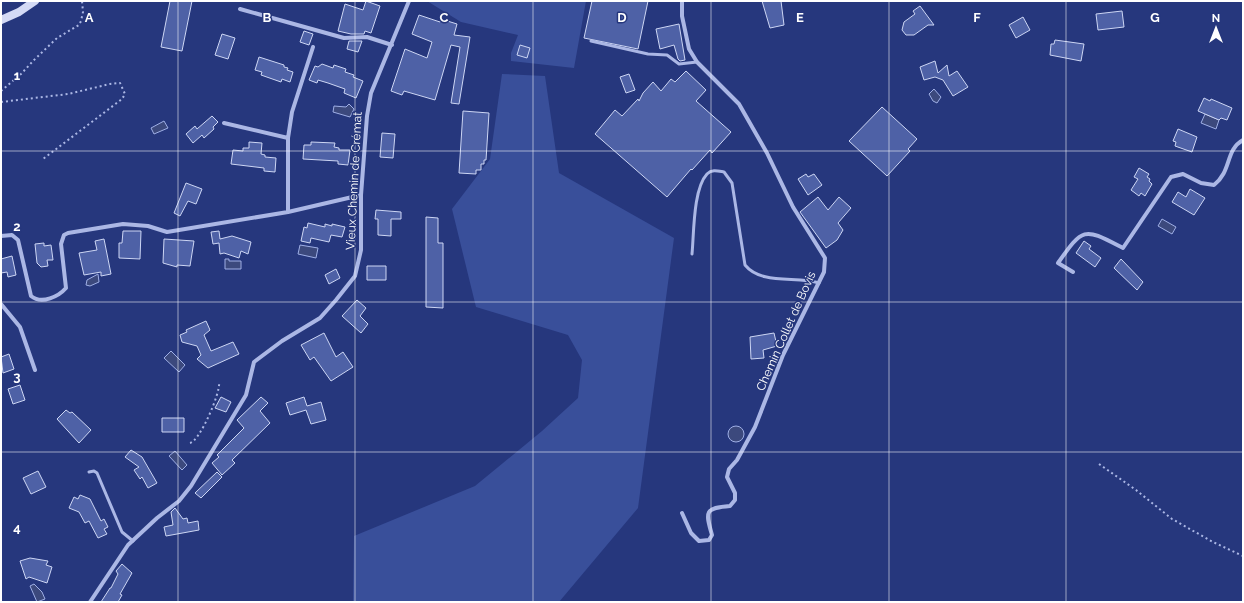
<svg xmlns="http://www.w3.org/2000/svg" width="1244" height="603" font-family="Raleway,sans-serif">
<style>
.green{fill:#394f9a}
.water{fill:#3c497d;stroke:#9fafe6}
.building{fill:#4e61a6;stroke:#cdd6f4}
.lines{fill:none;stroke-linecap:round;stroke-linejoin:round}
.path{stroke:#abb7e5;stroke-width:2;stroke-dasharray:2 3;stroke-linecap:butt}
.lane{stroke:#abb7e5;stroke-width:3}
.street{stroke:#abb7e5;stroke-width:4}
.secondary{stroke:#d4daf5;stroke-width:8}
.grid{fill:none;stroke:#fff;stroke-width:1;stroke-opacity:0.55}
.labels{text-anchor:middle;stroke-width:3;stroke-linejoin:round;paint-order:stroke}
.street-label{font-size:12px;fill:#fff;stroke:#26377d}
.grid-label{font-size:13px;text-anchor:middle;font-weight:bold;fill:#fff;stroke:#26377d;stroke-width:3;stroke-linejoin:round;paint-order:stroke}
</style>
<rect width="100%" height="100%" fill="#26377d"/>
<path class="green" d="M427,1H586L574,68L511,61V53L518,35L461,22Z
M502,74L545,76L559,173L674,238L638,508L559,602H353L354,536L475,486L542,431L578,398L582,360L568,335L476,307L452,209L490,159Z"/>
<path class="water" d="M934,89L941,97L937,103L933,101L929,94Z
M349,104L354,109L350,117L333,112L334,106L346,107Z
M1205,114L1219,120L1216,129L1201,123Z
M164,121L168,128L154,134L151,128Z
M1162,219L1176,227L1172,234L1158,226Z
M300,245L318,248L316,258L298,254Z
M225,259H229V261H241V269H225Z
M98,274L99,282L90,286L86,285L87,280Z
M171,351L185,365L179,372L164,358Z
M728 434a8 8 0 1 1 16 0a8 8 0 1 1-16 0Z
M175,451L187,465L182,470L169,456Z
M34,584L42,592L45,599L37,602L30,586Z"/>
<path class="building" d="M170,1H192L182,51L161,47Z
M366,1L380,6L371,33L365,31L364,34H351L338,31L345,4L363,10Z
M592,1H648L638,49L584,38Z
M762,1H781L784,25L770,28Z
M920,6L934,25H928L914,35H906L902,30L904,22L915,14L913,11Z
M1122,11L1124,27L1098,30L1096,14Z
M419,15L440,22L441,19L457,24L454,35L470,37L459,104L451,103L460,47L451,45L435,100L404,91L402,95L391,91L405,49L427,58L432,42L412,34Z
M1023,17L1030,30L1016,38L1009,25Z
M679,24L685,60L680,61L678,59L674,45L660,49L656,29Z
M304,31L313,34L309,45L300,42Z
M222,34L235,38L228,59L215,55Z
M1055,40L1084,44L1081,61L1050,55L1051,44H1054Z
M349,41H362L358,52L347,49Z
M520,45L530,48L527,58L517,55Z
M259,57L284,65V67L288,68L287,70L293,72L290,82L282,79L281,82L261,75L262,72L255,70Z
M935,61L938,73L947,65L949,76L957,71L968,87L953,96L943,80L935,77L924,80L920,67Z
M322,64L333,68L334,65L346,69L345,72L354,75L353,77L363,81L356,98L344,93L345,89L328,83L318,80L317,83L309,80L315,66L318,67Z
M686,71L706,90L696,101L731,132L712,153L710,150L692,170L691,169L667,197L595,134L615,110L622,116L638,99L639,101L643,93L653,82L661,91L671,79L675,82Z
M629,74L635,90L626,93L620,77Z
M1204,98L1210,101L1211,99L1232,108L1227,120L1221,118L1219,120L1198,111Z
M882,107L917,139L908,149L910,151L887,176L849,141Z
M463,111L489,113L486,160H484V164H481V170H476V174L459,173Z
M212,116L218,122L213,127L214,129L204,138L202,135L193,143L186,134L195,126L197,129Z
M1178,129L1197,137L1192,152L1175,146L1176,142L1173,141Z
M382,133L395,134L393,158L380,157Z
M249,142L262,143L261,154L265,155V157L276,158L275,172L264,171V168L231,164L233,150L243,151V148H249Z
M311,142L335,143L334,147L339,148V150H350L348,165L338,164V161L303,159L304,145H311Z
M1139,168L1149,174L1147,177L1150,179L1149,181L1152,184L1145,196L1141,193L1139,196L1131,190L1138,179L1134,177Z
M806,174L808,177L814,174L822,185L808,195L798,179Z
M186,183L202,189L196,204L188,201L180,216L174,213Z
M1190,189L1205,198L1194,215L1172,202L1178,192L1186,197Z
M818,197L828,210L839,197L851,208L838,223L843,230L837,240L826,248L800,212Z
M376,210L401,212V219H391V236L378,235V219H375Z
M426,217L438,218V243H443V308L426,307Z
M308,223L325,227V224L332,226V224L345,227L342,237L331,235L329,242L311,238L310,243L301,241L304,227L307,228Z
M123,231H141L140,259L119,258V243H122Z
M219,231L220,239L232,236L251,242L248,254L241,251L239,258L224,253L220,254L219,243L213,244L211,232Z
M104,239L111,274L101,276V272L84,275L79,253L97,250L95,241Z
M164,239L194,241L190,266L177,265V267L163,263Z
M1084,241L1091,246L1089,249L1101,258L1095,267L1076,253Z
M44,243V246L51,245L53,260H47L48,266L41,267L37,263L35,244Z
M12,256L16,275L8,277L7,272L1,273V259Z
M1121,259L1143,282L1137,290L1114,268Z
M367,266H386V280H367Z
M336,269L340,278L329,284L325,275Z
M357,300L366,308L360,316L368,324L361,333L342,316Z
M206,321L210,330L204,335L211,351L233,342L239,354L208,368L197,359L201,355L197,346L182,342L180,335L187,332L186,330Z
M324,333L336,357L343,352L353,367L331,381L314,357L310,360L301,345Z
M774,333L777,346L763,350L764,358L751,359L750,337Z
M9,354L14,369L3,373L1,357Z
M20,385L25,400L13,404L8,389Z
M221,397L231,402L226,412L215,408Z
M261,397L268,403L260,411L270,423L232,460L235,463L222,475L212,463L219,457L217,455L244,428L237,420Z
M304,397L307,406L321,402L326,420L311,424L306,410L290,415L286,403Z
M66,410L70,413L72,412L91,430L79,443L57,419Z
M162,418H184V432H162Z
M131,450L142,457L157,483L148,488L142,477L140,479L134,470L139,467L125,457Z
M38,471L46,487L31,494L23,478Z
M217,472L222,477L201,498L195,493Z
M80,495L90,499L101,521L104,519L108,527L104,529L107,534L98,538L89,521L85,523L79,512L69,508L74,497L78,499Z
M175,508L183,519L187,518L188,523L198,521L199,530L166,536L164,527L173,525L171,512Z
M30,558L48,561L46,565L52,567L47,583L29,577L26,579L20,561Z
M122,564L132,573L120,594L122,595L118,602H101L110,588H111L118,574L116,571Z"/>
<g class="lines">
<path class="path" d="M1,91L21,74L34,60L57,38L79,25L81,21L83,12L82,1
M1,102L68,94L110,84L120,83L125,94L122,99L43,159
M190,443C200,441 221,392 219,382
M1099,464L1136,490L1172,519L1213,542L1243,556"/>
<path class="lane" d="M591,41L648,54L667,55L679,64L697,62
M692,254C694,234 693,189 707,174C712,169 718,171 724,172L732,183L745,265C761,285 796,276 819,283
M89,472L94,471L97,473L122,532L133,541"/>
<path class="street" d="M682,1V16L689,49L697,62L739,104L767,153L793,207L825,258L824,272L783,355L755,427L737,460L729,469L727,477L735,493V500L730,506C705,508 705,511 712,535L709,540L699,541L691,533L682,513
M240,9L344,38L367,37L392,45
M224,123L288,138
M288,212V138L292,112L313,47
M1,236L12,235L18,240L31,296C42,305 59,296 66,288L61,244L64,235L68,233L123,224L148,226L167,232L288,212L361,195
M1073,272L1058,263C1084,226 1084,228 1123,248L1171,177L1183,174L1201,183L1214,185C1232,171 1225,150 1243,140
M1,304L20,327L35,370
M90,602L128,545L157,518L179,501L191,486L246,395L254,362L282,341L320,318L336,300L355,276L361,250V195L367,116L371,93L409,1"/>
<path class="secondary" d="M1,20L19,12L35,1"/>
</g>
<path class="grid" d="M178,1V602M355,1V602M533,1V602M711,1V602M889,1V602M1066,1V602M1,151H1243M1,302H1243M1,452H1243"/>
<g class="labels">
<g class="street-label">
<text transform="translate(354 181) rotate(-87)" y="4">Vieux Chemin de Crémat</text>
<text transform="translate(786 331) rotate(-66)" y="4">Chemin Collet de Bovis</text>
</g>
</g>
<g class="grid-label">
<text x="89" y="22">A</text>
<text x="267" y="22">B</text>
<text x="444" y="22">C</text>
<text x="622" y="22">D</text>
<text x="800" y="22">E</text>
<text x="977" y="22">F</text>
<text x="1155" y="22">G</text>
<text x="17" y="80">1</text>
<text x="17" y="231">2</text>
<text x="17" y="381">3</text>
<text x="17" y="532">4</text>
</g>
<rect width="1244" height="603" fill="none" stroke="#ffffff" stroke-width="4"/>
<g transform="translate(1216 28)" stroke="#26377d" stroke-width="3" paint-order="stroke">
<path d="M0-3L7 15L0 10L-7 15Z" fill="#ffffff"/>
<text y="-6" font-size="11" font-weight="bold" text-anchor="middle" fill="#ffffff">N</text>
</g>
</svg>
